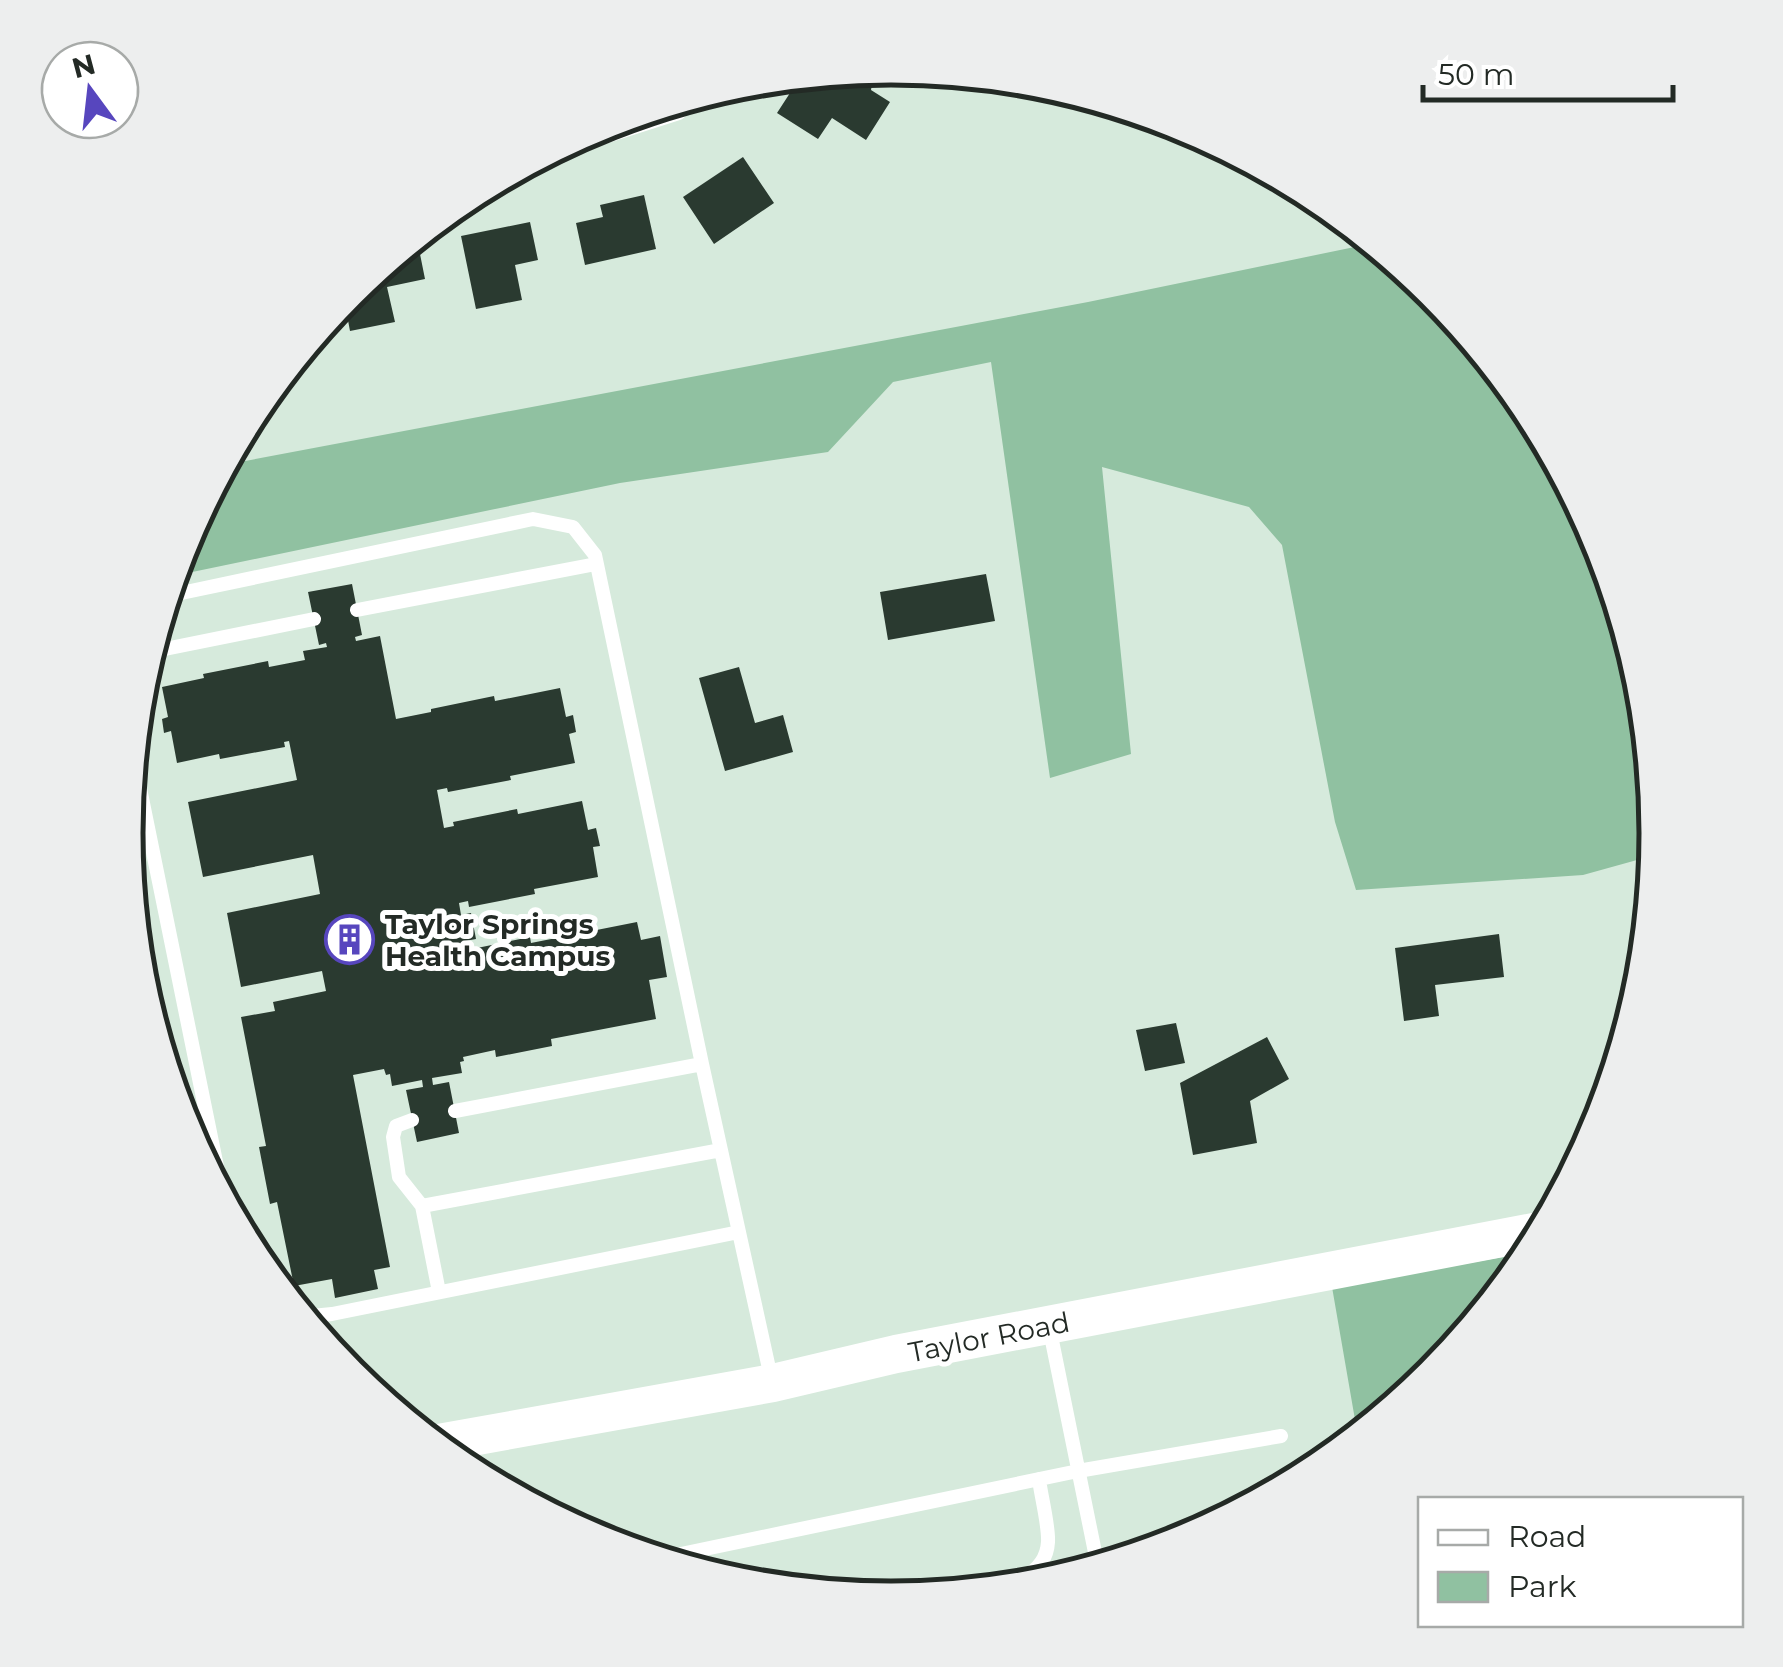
<svg xmlns="http://www.w3.org/2000/svg" width="1783" height="1667" font-family="Montserrat,sans-serif">
<style>
.green{fill:#90c1a1}
.building{fill:#2a3a30}
.lines{fill:none;stroke-linecap:round;stroke-linejoin:round}
.service{stroke:#fff;stroke-width:14}
.minor{stroke:#fff;stroke-width:28}
.secondary{stroke:#fff;stroke-width:38}
.labels{text-anchor:middle;stroke-width:10;stroke-linejoin:round;paint-order:stroke}
.poi-label{font-size:28px;font-weight:bold;fill:#232a25;stroke:#fff;text-anchor:start}
.street-label{font-size:28px;fill:#232a25;stroke:#fff}
.rim{fill:none;stroke:#232a25;stroke-width:5}
</style>
<rect width="100%" height="100%" fill="#d6eadc"/>
<path class="green" d="M1374,243L1434,292L1529,408L1599,541L1643,685L1657,834L1655,855L1583,875L1356,890L1335,822L1282,545L1249,507L1102,467L1131,754L1050,778L991,362L893,382L828,452L620,483L173,576L184,540L224,465L1088,302Z
M1532,1252L1433,1376L1358,1437L1332,1287Z"/>
<path class="building" d="M852,71L872,84L871,90L890,102L866,140L832,118L818,139L777,113L801,76Z
M743,157L774,203L714,244L683,197Z
M644,195L656,249L585,265L576,223L603,217L600,205Z
M530,222L538,260L515,265L522,300L476,309L461,236Z
M417,239L425,279L387,287L395,322L350,331L344,299L350,291Z
M986,574L995,621L888,640L880,592Z
M352,584L362,635L355,637L356,641L380,636L396,719L431,712V709L494,696L495,701L560,688L566,717L573,715L576,732L569,734L575,763L510,776L511,780L448,792L447,788L437,790L444,828L454,826L453,822L517,809L518,814L582,801L588,830L596,828L600,846L593,847L598,877L534,889L535,894L469,907L468,901L459,903L461,915L471,913L476,939L465,941L468,955L478,954L477,948L530,937L531,943L637,922L641,940L660,936L667,977L649,980L656,1019L551,1039L552,1046L496,1057L495,1050L463,1057L464,1061L460,1062L462,1073L432,1078L433,1085L449,1082L459,1133L417,1142L406,1090L423,1087L422,1080L392,1086L390,1074L386,1075L384,1069L353,1075L390,1267L374,1270L378,1289L335,1298L332,1279L294,1286L277,1202L270,1204L259,1147L266,1146L241,1017L275,1011L273,1002L326,991L322,971L241,987L227,913L320,894L313,855L203,877L188,802L297,780L289,741L284,742L285,747L220,759L219,754L177,763L171,731L164,733L162,719L168,717L162,687L204,678L203,674L268,661L269,667L305,660L303,651L327,647L326,643L319,645L308,592Z
M739,667L755,723L783,715L793,752L725,771L699,678Z
M1499,934L1504,977L1435,985L1439,1016L1404,1021L1395,948Z
M1176,1023L1185,1063L1145,1071L1136,1030Z
M1267,1037L1289,1079L1250,1101L1257,1143L1193,1155L1180,1083Z"/>
<g class="lines">
<path class="service" d="M167,596L533,519L573,527L595,555L702,1064L772,1382
M357,610L596,564
M150,652L314,619
M133,754L224,1201
M455,1111L702,1064
M412,1120L396,1126L393,1137L399,1177L422,1206
M439,1292L422,1206L721,1150
M302,1317L332,1314L739,1232
M1049,1326L1098,1567
M657,1559L1078,1471L1281,1436
M977,1591C1006,1585 1046,1578 1048,1542C1049,1526 1041,1496 1039,1479"/>
<path class="minor" d="M572,140L675,107L683,100"/>
<path class="secondary" d="M433,1444L773,1383L896,1354L1544,1230"/>
</g>
<defs>
<symbol id="building-ring" viewBox="-11 -11 22 22"><circle r="9.5" fill="#fff" stroke="#5746be" stroke-width="1.5"/><path d="M-4-6H4V6H1V3H-1V6H-4ZM-2.5-4.3h1.7v1.8h-1.7ZM.8-4.3h1.7v1.8H.8ZM-2.5-1h1.7V.8h-1.7ZM.8-1h1.7V.8H.8Z" fill="#5746be"/></symbol>
</defs>
<g fill-rule="evenodd">
<use href="#building-ring" x="322" y="912" width="55" height="55"/>
</g>
<g class="labels">
<g class="poi-label">
<text x="385" y="934">Taylor Springs<tspan x="385" dy="32">Health Campus</tspan></text>
</g>
<g class="street-label">
<text transform="translate(989 1337) rotate(-11)" y="10">Taylor Road</text>
</g>
</g>
<path d="M0 0H1783V1667H0ZM143 833a748 748 0 1 1 1496 0a748 748 0 1 1-1496 0Z" fill="#edeeee" fill-rule="evenodd"/>
<path class="rim" d="M143 833a748 748 0 1 1 1496 0a748 748 0 1 1-1496 0Z"/>
<rect x="1418" y="1497" width="325" height="130" fill="#ffffff" stroke="#a7aaa8" stroke-width="2.5"/>
<rect x="1438" y="1530" width="50" height="15" fill="#ffffff" stroke="#a7aaa8" stroke-width="2.5"/>
<text x="1508" y="1547" font-size="30" fill="#232a25">Road</text>
<rect x="1438" y="1572" width="50" height="30" fill="#90c1a1" stroke="#a7aaa8" stroke-width="2.5"/>
<text x="1508" y="1597" font-size="30" fill="#232a25">Park</text>
<g transform="translate(90 90) rotate(345)"><circle r="48" fill="#ffffff" stroke="#a7aaa8" stroke-width="2.5"/>
<path d="M0-8L18 38L0 25L-18 38Z" fill="#5746be"/>
<text y="-15" font-size="28" font-weight="bold" text-anchor="middle" fill="#232a25">N</text>
</g>
<path d="M1423 85v15h250v-15" fill="none" stroke="#232a25" stroke-width="5"/>
<text x="1438" y="85" font-size="30" fill="#232a25" stroke="#ffffff" stroke-width="8" paint-order="stroke">50 m</text>
</svg>
